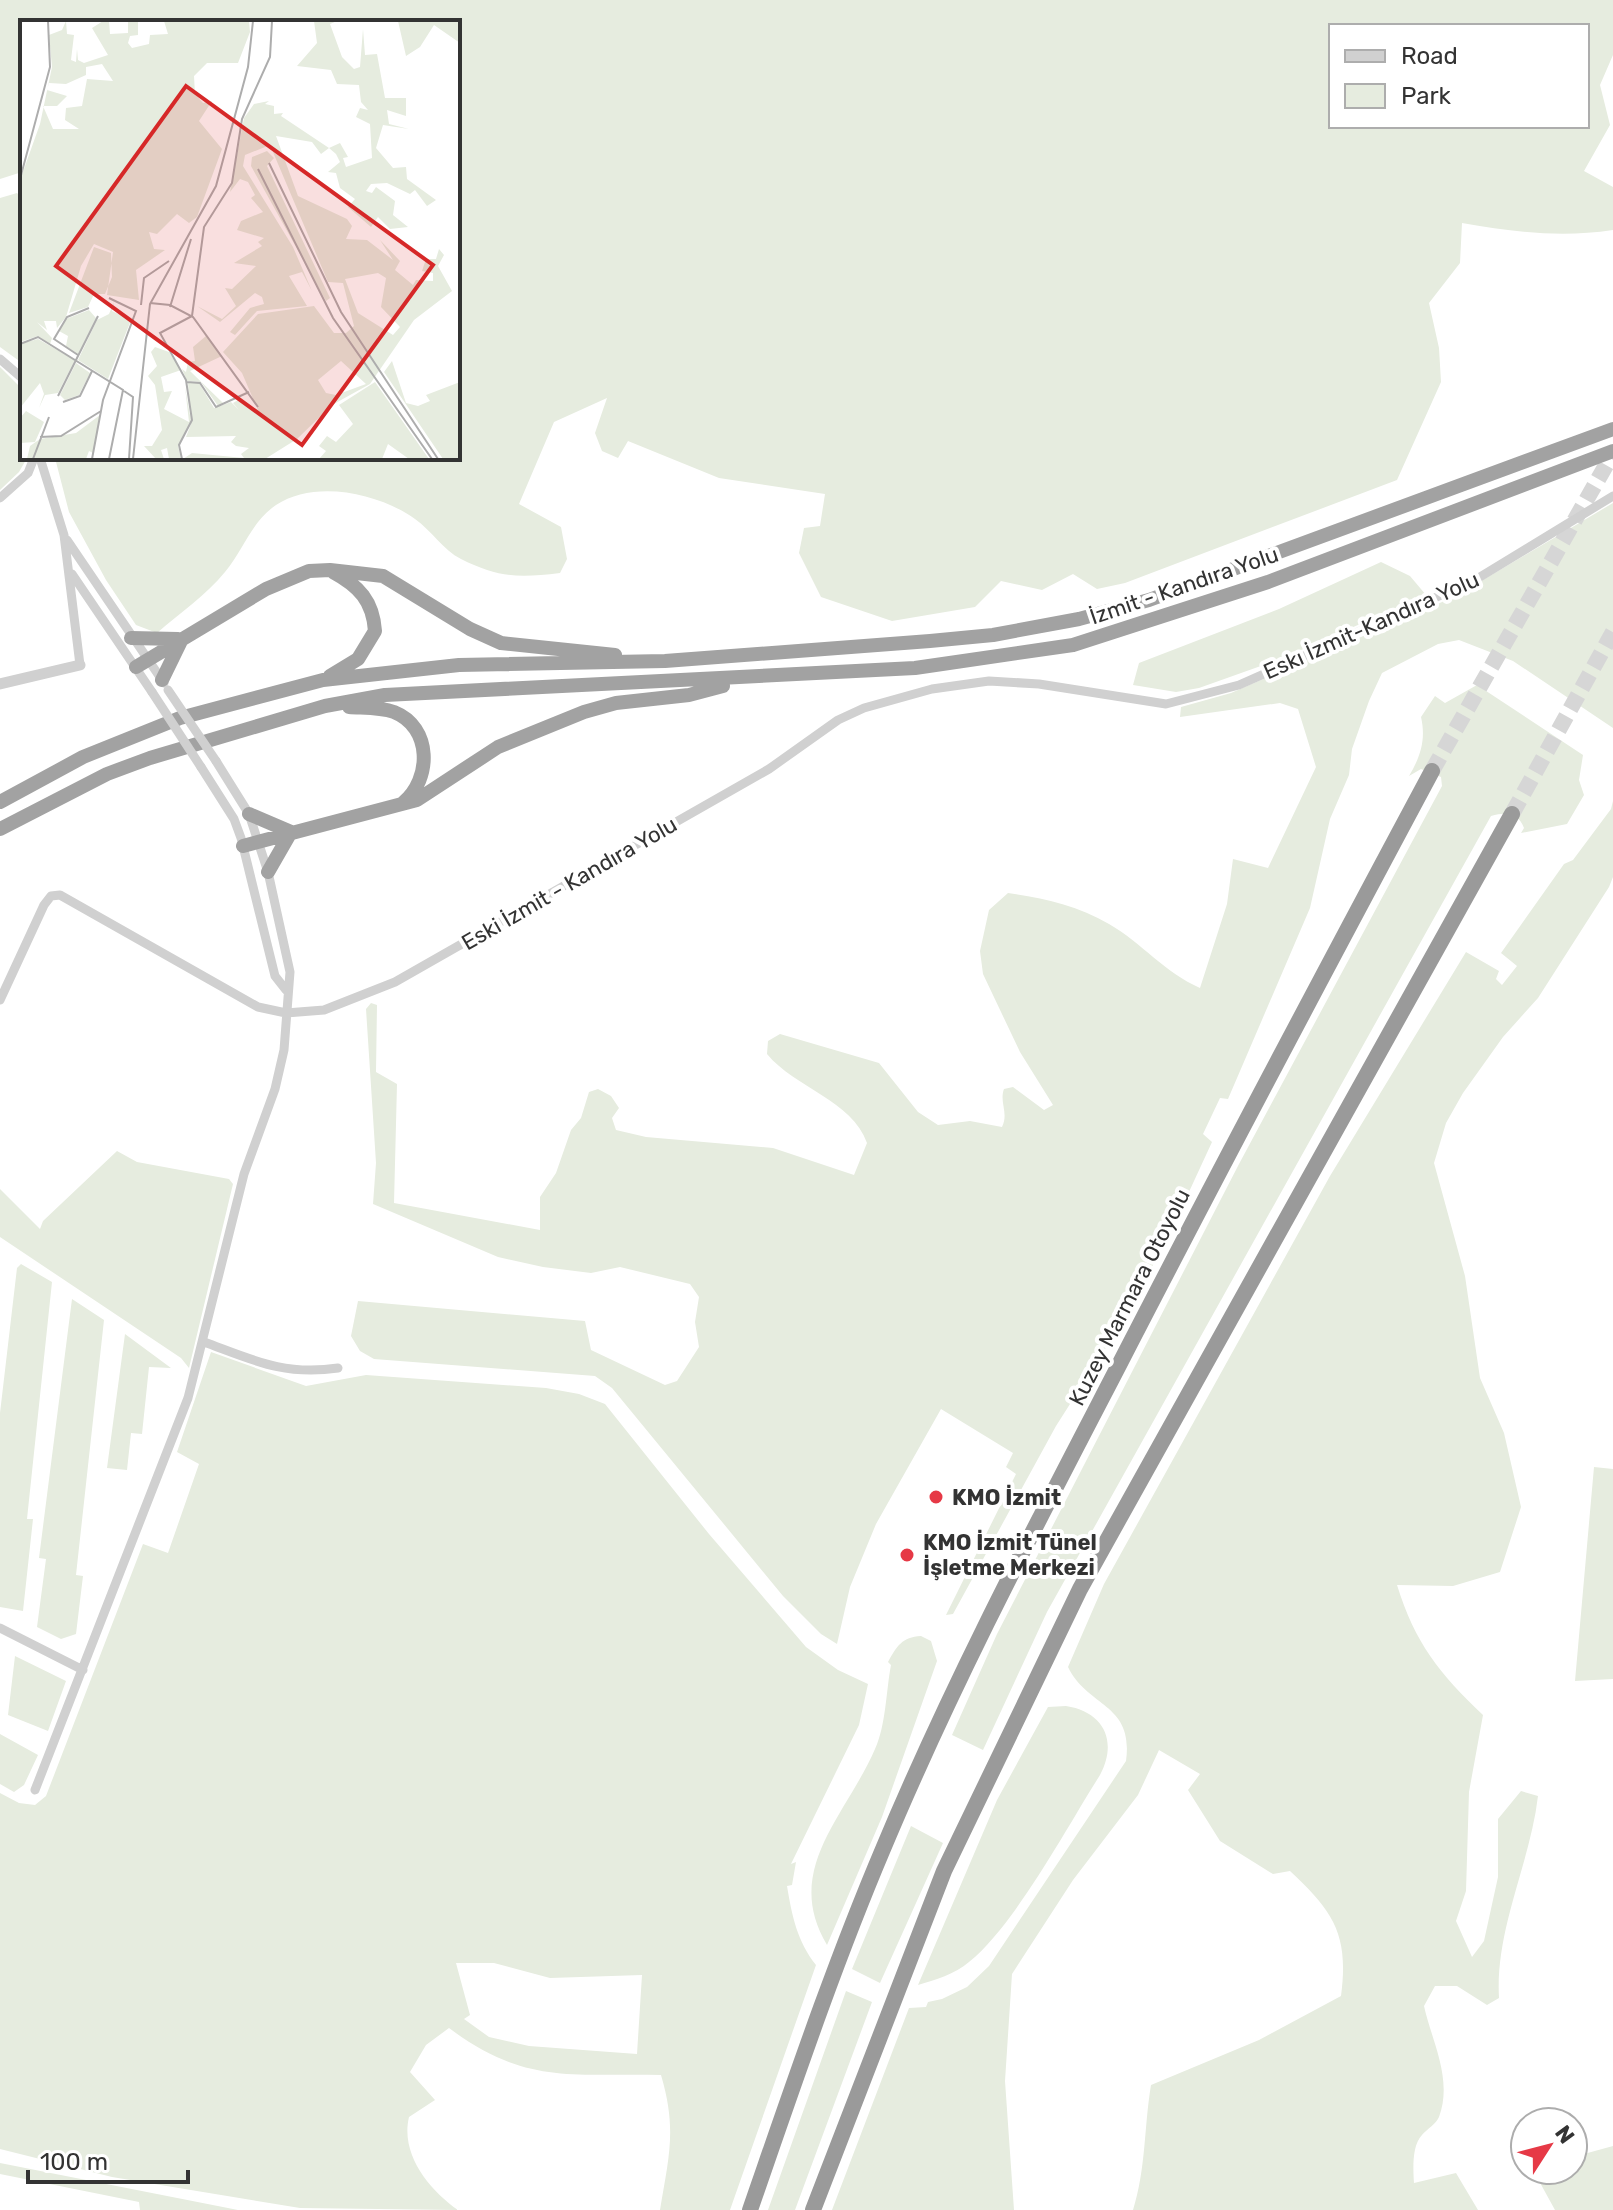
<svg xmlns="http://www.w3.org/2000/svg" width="1613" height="2210" font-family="Rubik,sans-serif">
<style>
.green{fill:#e6ecdf;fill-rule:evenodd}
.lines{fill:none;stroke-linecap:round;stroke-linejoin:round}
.motorway-tunnel{stroke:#d6d6d6;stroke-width:16;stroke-dasharray:16 8;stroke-linecap:butt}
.minor{stroke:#d0d0d0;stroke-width:9}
.tertiary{stroke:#d0d0d0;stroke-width:11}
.trunk{stroke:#a2a2a2;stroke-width:14}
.motorway{stroke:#9a9a9a;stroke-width:16}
.minor-bridge{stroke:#d0d0d0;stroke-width:9}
.poi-dot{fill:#e63946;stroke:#fff;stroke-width:3}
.labels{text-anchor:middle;stroke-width:8;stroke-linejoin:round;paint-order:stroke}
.street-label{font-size:22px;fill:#333;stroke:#fff}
.poi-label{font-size:22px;font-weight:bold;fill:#333;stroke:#fff;text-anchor:start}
.inset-road{fill:none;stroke:#adadad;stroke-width:2}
.view{fill:#d62828;fill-opacity:0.15;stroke:#d62828;stroke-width:4}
.inset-edge{fill:none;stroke:#333;stroke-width:4}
</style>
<rect width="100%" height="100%" fill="#fff"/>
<path class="green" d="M0,0H1613V55L1600,85L1610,125L1584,171L1613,187V230C1561,238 1513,232 1462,223L1460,263L1429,303L1439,348L1441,382L1397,480L1125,583L1097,589L1073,574L1042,590L1001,581L975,607L892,621L821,597L799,553L804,528L820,526L825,494L719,478L628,441L618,458L602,451L595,433L607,398L554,422L519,504L561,527L567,559L560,573C519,578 499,578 461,559C443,550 431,530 415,519C379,493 315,479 276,505C251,522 244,549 225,572C206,595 180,613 157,633L136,625L106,580L69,512L55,458H458V22H22V172L0,179ZM1331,26H1587V126H1331Z
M17,193L22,198V363L0,347V198Z
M0,367L22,389V458H27L19,472L0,490Z
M1613,503V728L1513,661L1459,640L1438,644L1382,673L1369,701L1352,749L1349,775L1330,819L1310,908L1228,1099L1220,1098L1203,1134L1212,1142L1170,1233L1126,1316L1056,1426L953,1614L946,1615L1016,1474L1006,1467L1013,1453L941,1409L876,1524L850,1587L837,1644L821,1634L783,1596L612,1388L595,1376L374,1359L360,1351L351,1336L358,1301L585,1321L591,1350L665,1385L677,1381L699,1347L695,1322L699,1297L690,1284L620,1267L591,1273L543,1267L498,1257L373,1204L376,1163L366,1009L371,1003L377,1005L376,1072L397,1084L394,1203L540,1230V1197L556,1173L571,1130L581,1118L589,1092L598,1089L611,1096L619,1108L612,1118L616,1130L646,1137L773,1148L854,1175L867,1143C852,1100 795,1088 767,1054L768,1041L780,1034L879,1063L918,1112L938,1125L970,1121L1002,1127C1009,1113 999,1102 1004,1089L1013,1087L1044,1110L1053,1105L1020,1052L983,974L980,951L989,910L1008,893C1043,898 1077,905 1109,924C1142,943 1164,972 1200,988L1227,904L1233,859L1268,868L1316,767L1298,709L1280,703L1180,717L1181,707L1231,693L1456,596Z
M1381,562L1410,576L1426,595L1283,658L1199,688L1176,692L1133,685L1139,663L1279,609Z
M1477,685L1583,755L1579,780L1584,795L1567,824L1521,833L1524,828C1518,812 1506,812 1491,816L1047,1612L983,1750L952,1735L997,1634L1239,1164L1442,786L1441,777L1421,769L1409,776C1421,756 1426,739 1421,717L1435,696L1445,703Z
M1613,801V877L1609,887L1538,998L1503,1037L1463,1093L1446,1123L1434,1163L1465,1276L1480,1378L1504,1433L1521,1507L1500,1572L1453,1586L1397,1585C1415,1643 1439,1673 1483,1715L1469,1792L1466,1891L1456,1921L1472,1957L1484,1941L1498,1877V1819L1521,1791L1538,1796C1530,1864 1495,1929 1499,1998L1487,2005L1457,1986H1435L1424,2006C1432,2042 1453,2079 1439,2117C1436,2124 1427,2129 1422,2135C1412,2145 1413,2169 1414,2183L1456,2173L1478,2210H1133C1146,2169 1144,2127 1151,2085L1259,2040L1341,1996C1349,1935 1334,1912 1290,1871L1273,1874L1220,1841L1188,1790L1200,1774L1159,1750L1138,1795L1073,1880L1012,1974L1005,2081L1014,2210H832L909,2008L926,2007L928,2002L942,1999L967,1987L989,1966L1126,1761C1134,1703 1088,1708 1068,1667L1104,1584L1330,1176L1466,952L1499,971L1496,979L1502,985L1517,966L1501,953L1564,864L1573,860L1611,809Z
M117,1151L137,1162L229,1179L233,1184L189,1368L181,1358L0,1237V1189L40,1229L43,1221Z
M21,1264L52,1282L27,1519H33L23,1611L0,1607V1413L17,1268Z
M72,1299L104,1320L76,1575L83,1576L76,1634L61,1639L37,1627L46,1559L39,1558Z
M125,1334L171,1368L149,1367L142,1434L131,1433L127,1470L107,1468Z
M211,1352L306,1386L366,1375L546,1388L579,1394L605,1404L709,1534L806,1647L838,1670L868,1684L859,1725L791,1864L796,1862L792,1885L787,1886C792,1916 797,1941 816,1965L730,2210H660C669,2156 677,2129 661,2075C572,2073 525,2085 449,2028L426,2045L410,2072L435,2100L409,2117C400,2155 430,2190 458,2210L300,2208L112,2177L0,2149V1793L19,1803L35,1805L46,1796L143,1544L168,1553L199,1464L177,1452ZM456,1963H494L550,1978L642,1975L637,2054L529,2046L489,2037L464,2019L470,2015Z
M1594,1467L1613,1469V1679L1575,1681Z
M921,1636L931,1641L937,1661L882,1817L827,1945C782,1870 846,1816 875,1749C886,1725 886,1691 891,1665L888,1662C897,1646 902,1637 921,1636Z
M15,1656L66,1681L48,1731L8,1715Z
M1066,1706C1104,1712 1118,1741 1100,1775C1067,1827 1015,1925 969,1962C955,1974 935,1980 918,1985L997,1800L1048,1707Z
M0,1734L38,1755L24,1785L14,1792L0,1784Z
M911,1826L943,1843L880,1983L852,1969Z
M846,1991L872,2002L795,2210H768Z
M1613,2146V2210H1555L1533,2170H1573V2157Z
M0,2163L238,2210H140L139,2202L0,2174Z"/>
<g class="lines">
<path class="motorway-tunnel" d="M1432,771L1613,453
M1512,814L1613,632"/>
<path class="minor" d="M0,359L22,378
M40,458L64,535L80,665
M0,498L28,473L34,458
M67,540L164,683
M72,574L152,692
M201,767L234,819L241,838L275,976L286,990
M0,1000L44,905L51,896L60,895L258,1007L286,1013L324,1010L395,982L769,769L838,720L864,708L932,689L989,681L1039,684L1166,704L1239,685L1475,580L1613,496
M204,1342C253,1360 284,1376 338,1368
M0,1628L83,1670
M35,1790L188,1398L244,1174L275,1089L284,1050L290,972L268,872L249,814L216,761"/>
<path class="tertiary" d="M0,684L80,665"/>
<path class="trunk" d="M131,638L178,639
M136,667L266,589L309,571L330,570L383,576L470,629L501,643L615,655
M330,676L358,659L375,631C373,601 359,586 333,572
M162,680L182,639
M349,707C364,708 380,707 394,712C432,727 432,779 403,803
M0,802L83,757L180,718L323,680L459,665L665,661L930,641L993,635L1079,619L1149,600L1613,429
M249,814L291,832L268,872
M0,829L107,774L150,758L325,706L385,695L915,668L1073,645L1268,582L1613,451
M243,846L417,800L498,747L584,712L616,703L689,695L723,686"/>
<path class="motorway" d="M750,2210C792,2089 833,1967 883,1849C952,1684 1036,1525 1118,1367C1221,1167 1326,969 1432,771
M813,2210L944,1871L1080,1589L1512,814"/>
<path class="minor-bridge" d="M168,690L216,761
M152,692L201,767"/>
</g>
<g class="poi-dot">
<circle cx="936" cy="1497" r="8"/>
<circle cx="907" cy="1555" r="8"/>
</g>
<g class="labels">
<g class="street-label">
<text transform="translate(1184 585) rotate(-19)" y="8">İzmit - Kandıra Yolu</text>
<text transform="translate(1371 625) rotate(-24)" y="8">Eskı İzmit-Kandıra Yolu</text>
<text transform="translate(569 883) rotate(-30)" y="8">Eski İzmit - Kandıra Yolu</text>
<text transform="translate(1129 1297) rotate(-63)" y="8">Kuzey Marmara Otoyolu</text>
</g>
<g class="poi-label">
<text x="952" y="1505">KMO İzmit</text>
<text x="923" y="1550">KMO İzmit Tünel<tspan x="923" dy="25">İşletme Merkezi</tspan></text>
</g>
</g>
<g transform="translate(20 20)">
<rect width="440" height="440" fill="#fff"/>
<path d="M46,1L47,14L54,15L51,40L56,42L57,29L58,40L64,43L88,35L72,8L83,1H89L90,14L108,13V1H103H118V15L110,16L108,23L112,28L129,24L130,15L148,14L144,1H229L230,12L218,43H187L174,56L175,74L183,83L192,81L179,101L202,129L177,197L169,203L157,194L137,214L129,212L134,229L145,230L116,250L119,280L87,275L93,232L74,224L61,246L46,297L37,308L36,301H24L27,310L17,302L32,318L30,324L18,316L0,322V160L20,104L32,47L29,15L42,10ZM82,44L93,61L67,59L62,86L46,88L45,100L59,109H33L23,86H37L47,76L27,70L29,63L46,64L66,55V47ZM294,1H317L310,4L322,37L334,49L340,47L343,9L345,35L357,34L365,78H386V96L367,90L369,104L389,109L363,105L356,128L373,148L386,147L387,159L416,180L407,186L395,170L390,174L367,163L351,164L346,171L352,173L356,167L375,181L373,195L388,207L370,209L358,197L351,207L328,187L335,179L320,168L316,153L308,152L320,142L316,134L309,128L301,134L292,122L256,116L278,176L327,199L332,206L326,219L347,220L373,240L360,220L380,241L375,250L393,265L396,260L413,261V253L402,251L406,239H416L419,229L424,235L418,246L432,271L394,300L350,364L312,385L277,419L245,439H163L172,433L224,438L221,434L229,428L216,426L211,422L216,416L166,417L171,404L168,363H179L194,388L211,382L219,390L213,383L218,380L238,390L222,353L203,332L238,294L294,286L314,313H326L334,306L323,263L308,262L250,125L225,135L223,146L273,227L292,271L282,252L269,256L287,286L237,291L215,315L210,312L230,288L244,284L242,277L235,273L200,302L177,286L202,299L216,286L205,268L212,269L236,246L214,243L242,226L238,222L244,218L217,210L221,201L243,192L231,178L235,175L228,162L220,159L210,172L224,98L234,84L249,81L245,84L254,86V94L263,93L261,96L309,128L320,123L328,137L323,138L326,147L352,138L350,104L336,97L340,88L348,90L341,82L339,65L317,64L311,50L277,46L297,23ZM358,253L366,258L361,287L380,307L373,315L338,293L325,259ZM321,341L346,364L316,375L306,373L298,360ZM378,1H440V23L414,5L400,27L386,36ZM247,131L254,138L247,146L310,278L306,281L231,146L232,137ZM74,227L91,233L92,257L85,274H74L68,287L49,293ZM94,282L92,291L111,300L88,359L58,340L77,300L89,294ZM69,290L76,298L58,334L46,326L48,316L39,311L46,299ZM186,316L202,336L170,351L203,383L198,386L181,362L167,361L162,349L166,352L168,342L175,341L173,327ZM18,319L55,340L38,373L25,375L19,388L24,374L20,363L0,388V324ZM135,327L149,332L161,350L141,357L144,372L152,371L144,389L169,402L165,367L171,401L158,426L161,439H149L147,428L141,430L144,439H136L124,426H132L142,410L135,365L128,356L137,346L131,332ZM372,341L386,383L398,386L410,381L406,375L440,362V439H423L364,352ZM56,343L70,353L59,375L45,380L40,375ZM355,362L409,439H389L368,424L362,439H299L306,431L299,426L307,416L316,422L333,404L319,385ZM6,391L24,402L15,422L0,423V398ZM80,395L73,433L69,431L66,439H7L10,426L20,419L56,413Z" fill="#e6ecdf" fill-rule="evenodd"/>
<path class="inset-road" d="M249,143L321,292L418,439M238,149L313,298L412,439M0,159L30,47L28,1M130,283L150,285L173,297L238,387M121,285L124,258L149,241M150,287L171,219M172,296L184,207L212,163L222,99L250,37L252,1M0,324L18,317L103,370L89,439M58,335L34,319L47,297L69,288M167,362L180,363L196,387L229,372M104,371L113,377L109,439M38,376L78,296M43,382L60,376L72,351M20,417L41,416L81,391M13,439L29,397M72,439L83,380L116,291L89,278M113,439L130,284L196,166L228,47L233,1M162,439L159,425L172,400L166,360L140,313L172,296"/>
<path class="view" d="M166,66L413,245L282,425L36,246Z"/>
<rect width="440" height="440" class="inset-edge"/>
</g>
<rect x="1329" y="24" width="260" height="104" fill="#ffffff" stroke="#adadad" stroke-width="2"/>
<rect x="1345" y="50" width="40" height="12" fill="#d0d0d0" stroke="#adadad" stroke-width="2"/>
<text x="1401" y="64" font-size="24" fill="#333333">Road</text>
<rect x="1345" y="84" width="40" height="24" fill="#e6ecdf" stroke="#adadad" stroke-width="2"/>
<text x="1401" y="104" font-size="24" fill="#333333">Park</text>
<g transform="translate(1549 2146) rotate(54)"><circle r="38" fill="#ffffff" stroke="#adadad" stroke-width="2"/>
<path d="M0-6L14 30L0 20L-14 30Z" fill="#e63946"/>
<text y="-12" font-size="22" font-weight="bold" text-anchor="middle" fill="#333333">N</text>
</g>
<path d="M28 2170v12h160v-12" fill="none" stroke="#333333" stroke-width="4"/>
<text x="40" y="2170" font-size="24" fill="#333333" stroke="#ffffff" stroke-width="6" paint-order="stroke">100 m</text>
</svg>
